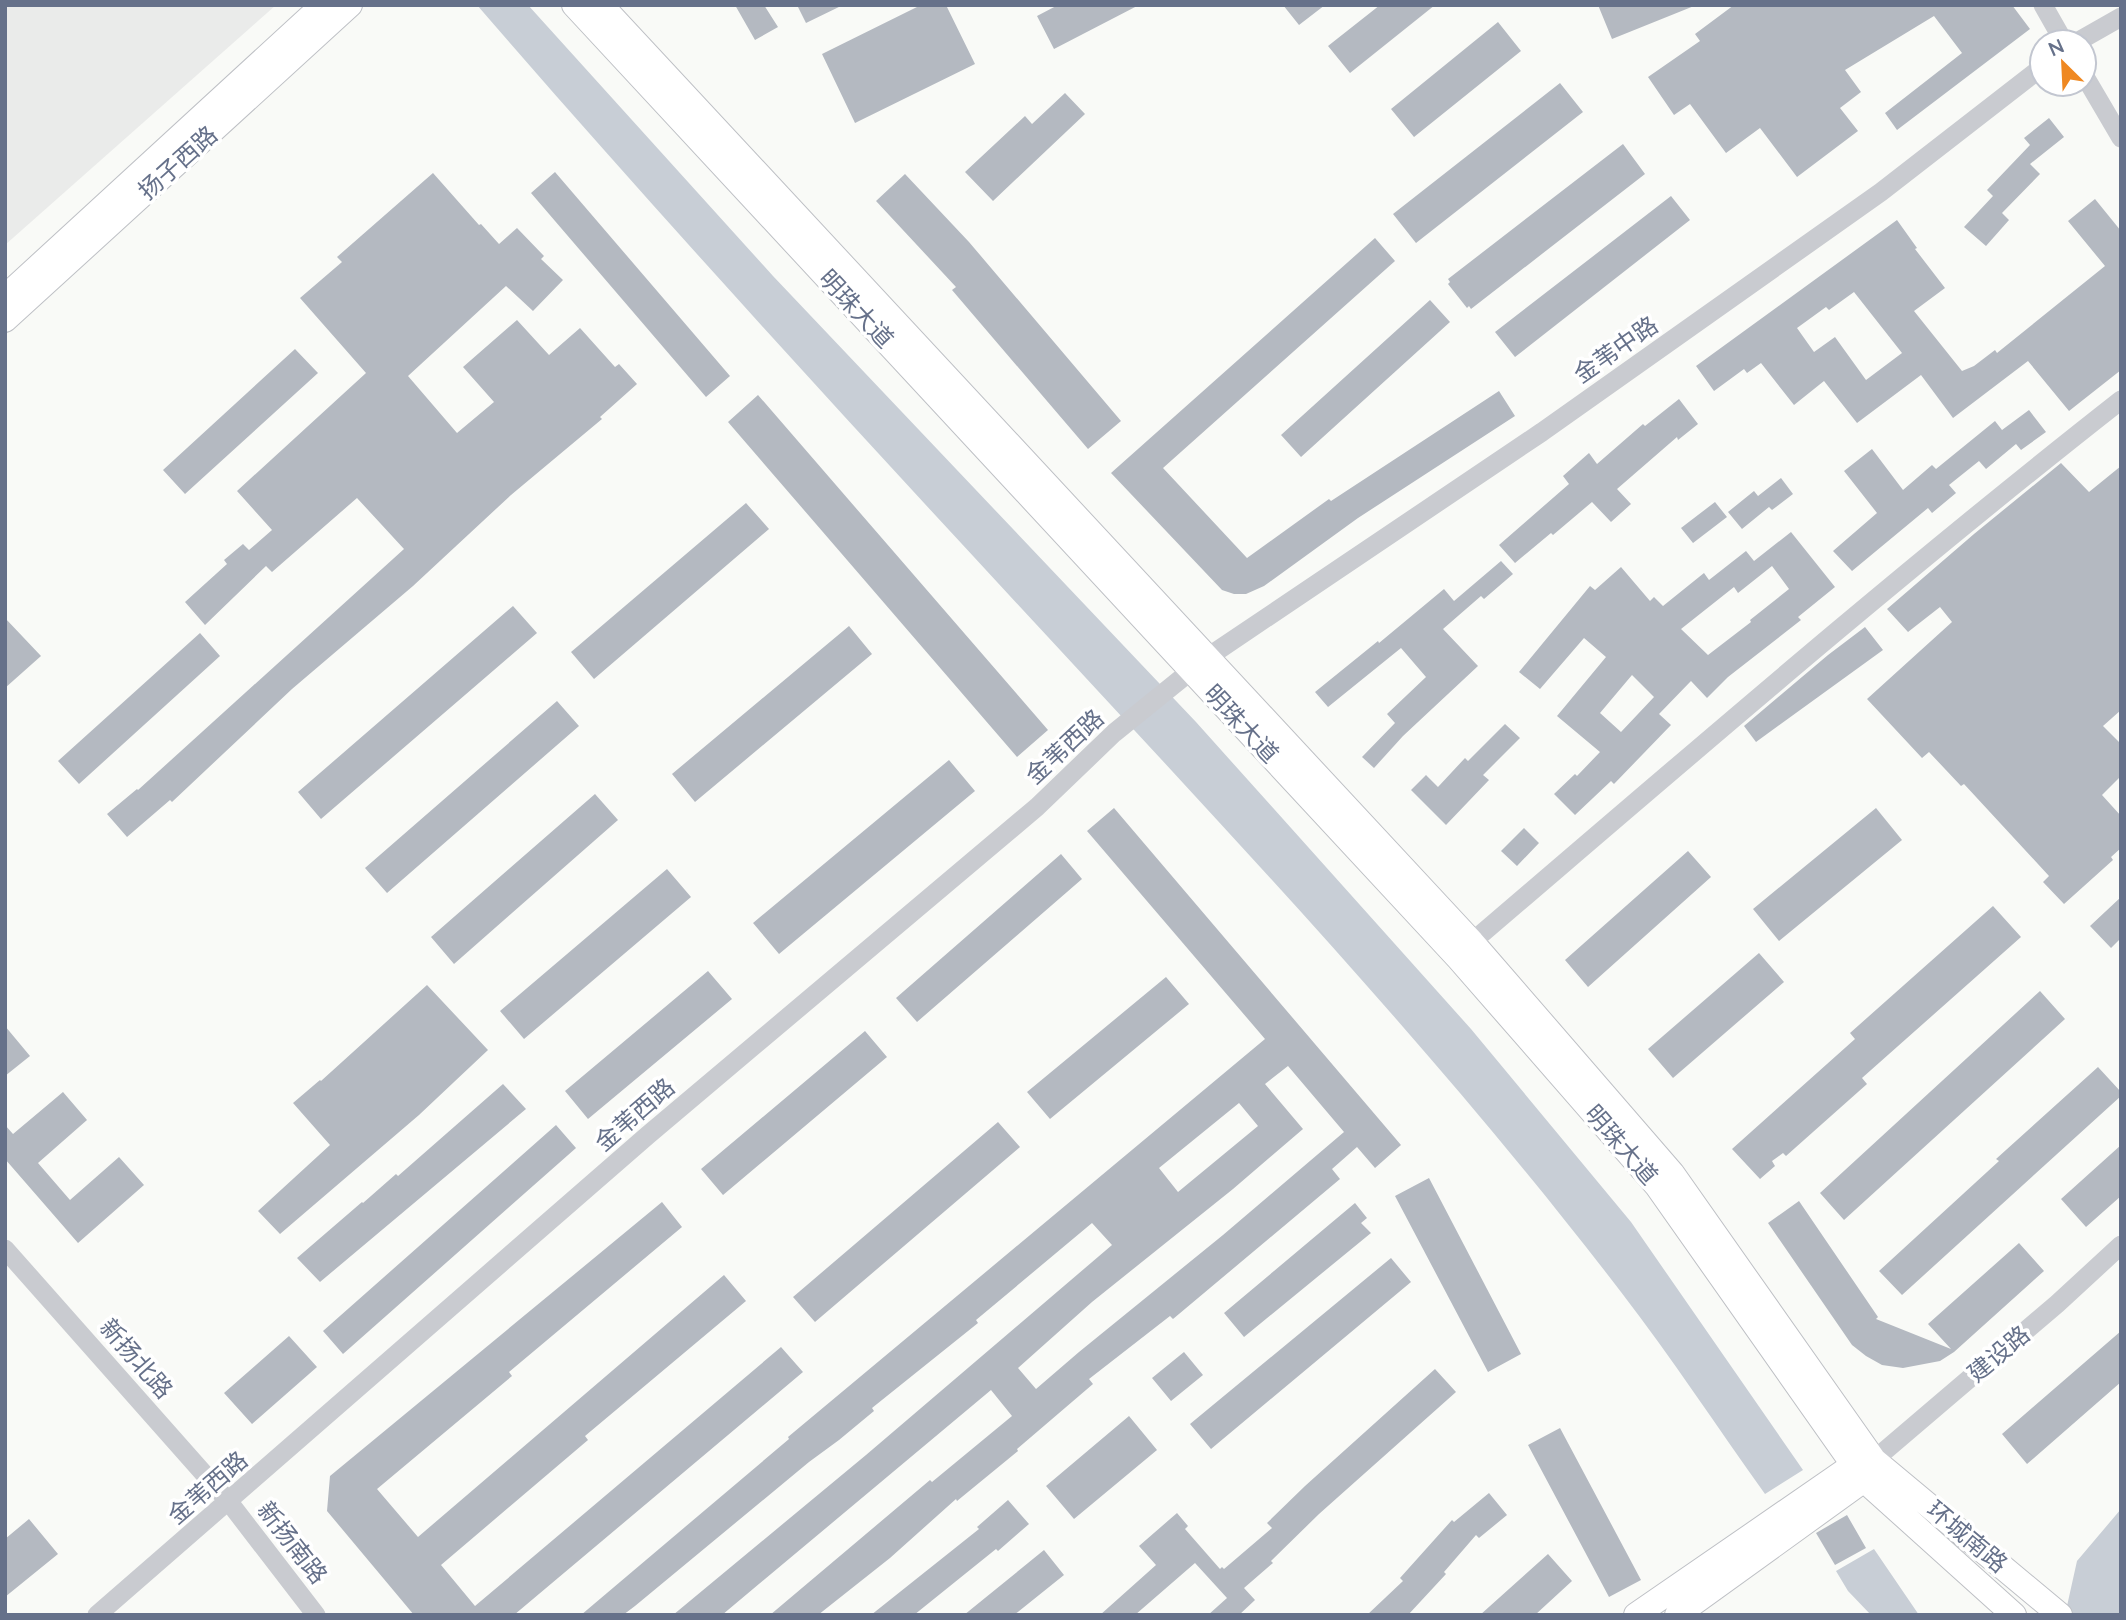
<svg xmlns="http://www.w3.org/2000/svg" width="2126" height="1620" font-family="Lato,'Noto Sans SC',sans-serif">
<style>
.built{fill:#eaebea}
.water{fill:#c8ced6}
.building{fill:#b4b9c1;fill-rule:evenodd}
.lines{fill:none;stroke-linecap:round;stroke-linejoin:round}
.major-casing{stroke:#bec0c5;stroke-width:26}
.minor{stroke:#c9cbd0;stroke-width:19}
.major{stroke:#fff;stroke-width:24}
.labels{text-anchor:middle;stroke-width:7;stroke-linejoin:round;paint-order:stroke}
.street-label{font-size:24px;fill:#66718a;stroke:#fff}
</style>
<rect width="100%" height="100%" fill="#f9faf7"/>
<path class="built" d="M5,5H276L5,245Z"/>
<path class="water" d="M477,5H528L773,276L1196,722L1471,1029L1631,1222L1803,1470L1765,1494C1717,1427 1672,1358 1621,1292C1445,1062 1245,850 1048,637C855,429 663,220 477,5Z
M2121,1509V1615H2065L2077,1561Z
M1874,1549L1919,1615H1871L1848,1591L1836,1571Z"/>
<path class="building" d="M735,5H764L778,27L755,40Z
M797,5H843L806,23Z
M921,5H946L975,64L855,123L822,54Z
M1058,5H1139L1054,49L1037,16Z
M1283,5H1325L1299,25Z
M1380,5H1435L1350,73L1328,46Z
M1598,5H1694V6L1612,39Z
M1734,5H2012L2030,29L1897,130L1885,113L1962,53L1934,16L1845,70L1861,92L1840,108L1858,131L1797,177L1760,128L1726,153L1690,104L1674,115L1648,77L1700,41L1695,34Z
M1498,22L1521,51L1414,137L1391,109Z
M1560,83L1583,112L1416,243L1393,214Z
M1065,93L1085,114L993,201L965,172L1025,116L1032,124Z
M2049,118L2064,137L2030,164L2040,174L2002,213L2009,220L1986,246L1964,227L1993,196L1987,190L2030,145L2024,138Z
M1623,144L1645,174L1471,309L1469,306L1467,308L1448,284L1450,282L1448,279Z
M555,172L730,376L706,397L531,193Z
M433,173L479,225L481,224L499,244L517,228L544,256L541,259L563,280L533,311L506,286L408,376L457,433L494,402L463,367L517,320L549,355L580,328L615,367L619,364L637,384L600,417L602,419L511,495L413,586L292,689L172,802L170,800L127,837L107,814L137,789L138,790L404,549L357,498L272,572L266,566L205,625L185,602L227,564L224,560L243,544L249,550L272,530L237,491L366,373L300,298L342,262L337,257Z
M905,174L969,242L1121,421L1088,449L952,290L956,287L876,201Z
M1671,196L1690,220L1515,357L1495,332Z
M2095,199L2121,231V370L2069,411L2028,361L1953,418L1921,375L1857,423L1824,381L1794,405L1761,363L1747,373L1744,369L1714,391L1696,366L1897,220L1917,248L1915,249L1945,288L1914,311L1962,371L1974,366L1995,350L1997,353L2105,266L2068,221ZM1854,292L1902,353L1866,380L1835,337L1814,352L1797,328L1826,307L1829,310Z
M1375,238L1395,261L1163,468L1247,558L1329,499L1331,501L1499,391L1515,416L1358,518L1264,586L1246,594H1234L1222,590L1111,473Z
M1430,300L1450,322L1301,457L1281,435Z
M295,349L318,373L185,494L163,470Z
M758,395L1048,730L1017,757L728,422Z
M1679,399L1698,424L1678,440L1677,437L1617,489L1631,504L1611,522L1592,502L1553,535L1551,533L1515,563L1499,545L1569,484L1563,476L1589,453L1597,464L1643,424L1645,426Z
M2029,410L2046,432L2021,450L2016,444L1986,469L1979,461L1949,485L1956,493L1932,513L1928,508L1852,571L1833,551L1877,513L1844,471L1872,449L1903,490L1932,465L1936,469L1995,421L2002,430Z
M2061,463L2089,492L2121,466V710L2103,726L2121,744V776L2102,795L2121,816V848L2111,857L2113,860L2064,904L2043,882L2049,876L1964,784L1961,786L1929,752L1922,758L1867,699L1952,622L1940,607L1908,632L1887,609L1974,534Z
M1781,478L1793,494L1772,510L1769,507L1742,529L1728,512L1754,491L1758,496Z
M1715,502L1727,517L1693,543L1681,528Z
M746,503L769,529L594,679L571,652Z
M1791,532L1835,587L1798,617L1801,620L1728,677L1707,698L1691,681L1659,714L1671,725L1614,784L1611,781L1575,815L1554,794L1575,774L1577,776L1600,752L1557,716L1606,657L1584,638L1540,689L1519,672L1590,586L1595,590L1621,567L1650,601L1654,597L1663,606L1704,573L1709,580L1746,551L1754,561ZM1772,566L1789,589L1750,620L1751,622L1708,655L1681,629L1734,587L1738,593ZM1632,675L1654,697L1621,732L1600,713Z
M1501,561L1513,574L1484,599L1481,596L1443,629L1478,666L1403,736L1374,768L1362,757L1395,723L1387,714L1426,677L1401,648L1328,707L1315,692L1378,641L1379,643L1444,589L1454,601Z
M513,606L537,633L321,819L298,792Z
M5,618L41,656L5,688Z
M849,626L872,654L695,802L672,774Z
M1865,627L1883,650L1756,742L1744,726L1828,655Z
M200,633L220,656L79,784L58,761Z
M557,701L579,726L387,893L365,868Z
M1505,724L1520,738L1483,775L1489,780L1446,825L1411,790L1426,775L1438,787L1465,758L1468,761Z
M949,760L975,791L779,954L753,923Z
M595,794L618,820L454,964L431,937Z
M1114,808L1401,1145L1375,1168L1357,1147L1332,1169L1340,1179L1173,1319L1170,1316L1089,1379L1093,1384L1017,1449L1018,1451L957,1501L956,1499L890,1558L818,1615H770L930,1480L932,1482L1012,1416L991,1390L722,1615H673L866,1455L1112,1245L1092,1223L976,1320L978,1323L872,1408L874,1411L839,1440L809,1462L635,1606L623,1615H581L789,1439L788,1437L1265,1039L1087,831ZM1288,1066L1344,1132L1223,1235L1079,1352L1036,1389L1018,1368L1092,1302L1233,1189L1303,1129L1265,1084ZM1239,1103L1258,1126L1178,1192L1159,1168Z
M1876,808L1902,840L1779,941L1753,909Z
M1524,828L1539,843L1517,866L1501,851Z
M1688,851L1711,877L1588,987L1565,960Z
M1061,854L1082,879L917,1022L896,998Z
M667,869L691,897L524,1039L500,1011Z
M2121,897V938L2111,948L2090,926Z
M1993,906L2021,937L1862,1078L1867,1084L1786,1156L1783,1153L1772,1161L1775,1166L1760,1179L1732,1149L1855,1039L1850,1033Z
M1759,953L1784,982L1673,1078L1648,1049Z
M708,971L732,999L588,1119L565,1091Z
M1166,977L1189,1004L1050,1119L1027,1092Z
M427,985L488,1050L419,1115L280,1234L258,1211L330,1145L293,1103L320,1080L321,1081Z
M2040,991L2065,1019L1844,1220L1820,1193Z
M5,1026L30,1056L5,1076Z
M865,1031L887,1057L723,1195L701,1169Z
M2098,1067L2121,1092V1096L1902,1295L1879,1271L1999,1161L1996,1159Z
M503,1084L526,1109L320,1282L297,1258L362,1202L363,1203L396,1174L398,1176Z
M63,1092L87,1120L38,1163L70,1200L119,1157L144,1185L78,1243L5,1159V1125L13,1134Z
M998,1122L1020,1147L815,1322L793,1297Z
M556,1125L576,1148L343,1354L323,1331Z
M2121,1145V1196L2086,1227L2061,1199Z
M1429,1178L1521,1354L1488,1372L1395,1196Z
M1799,1201L1878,1317L1876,1319L1951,1349L1928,1324L2019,1243L2044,1271L1954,1352L1940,1361L1903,1368L1882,1365L1866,1356L1852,1345L1768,1223Z
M662,1202L682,1227L509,1372L512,1376L377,1489L418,1537L724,1275L746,1301L585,1436L588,1440L441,1565L475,1606L781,1347L803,1372L514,1615H414L327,1511L330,1476Z
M1355,1203L1367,1218L1361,1223L1371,1233L1244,1337L1224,1313Z
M1391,1258L1411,1282L1211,1449L1190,1424Z
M2121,1331V1382L2027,1464L2002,1434Z
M289,1336L317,1367L252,1424L224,1393Z
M1184,1352L1203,1375L1171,1401L1152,1378Z
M1435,1369L1456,1392L1319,1514L1271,1561L1273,1563L1244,1588L1255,1600L1239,1615H1208L1227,1598L1195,1563L1135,1615H1100L1156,1565L1139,1546L1177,1513L1188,1526L1185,1529L1220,1569L1222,1567L1224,1569L1272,1528L1267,1523L1305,1486Z
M1129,1416L1157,1450L1074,1519L1046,1486Z
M1560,1428L1641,1580L1609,1597L1528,1445Z
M1489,1493L1507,1515L1479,1538L1476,1535L1444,1572L1446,1574L1408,1615H1367L1403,1581L1400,1578L1452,1520L1454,1522Z
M1008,1500L1029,1524L998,1551L996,1549L914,1615H871L979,1529L977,1527Z
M1847,1515L1866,1548L1835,1565L1816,1533Z
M29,1519L58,1554L5,1597V1539Z
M1044,1550L1064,1575L1014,1615H964Z
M1548,1554L1572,1581L1535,1615H1480Z"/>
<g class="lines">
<defs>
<path id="major" d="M574,5L1459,959L1657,1186L1864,1480L2014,1615
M601,5L1472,942L1672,1173L1874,1460L2060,1615
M5,297L323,5
M5,320L350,5
M1636,1615L1852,1466L1867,1462
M1677,1615L1864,1480L1871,1466"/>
</defs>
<use href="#major" class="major-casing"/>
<path class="minor" d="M2043,5L2064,42
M2077,42L2121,17
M2084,75L2121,138
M1472,942C1686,759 1899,574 2121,400
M5,1249L229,1502L316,1615
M1874,1460L2057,1304L2121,1245
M97,1615L648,1135L1037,807L1114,733L1208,657L1542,432L1881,192L2042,67"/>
<use href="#major" class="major"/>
</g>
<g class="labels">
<g class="street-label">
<text transform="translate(178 163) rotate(-42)" y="8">扬子西路</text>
<text transform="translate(856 309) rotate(47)" y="8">明珠大道</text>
<text transform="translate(1616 350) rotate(-35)" y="8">金苇中路</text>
<text transform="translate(1241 724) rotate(47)" y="8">明珠大道</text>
<text transform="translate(1065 747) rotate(-43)" y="8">金苇西路</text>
<text transform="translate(635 1115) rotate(-41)" y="8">金苇西路</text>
<text transform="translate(1621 1145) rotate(49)" y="8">明珠大道</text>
<text transform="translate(1999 1354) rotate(-40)" y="8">建设路</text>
<text transform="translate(136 1359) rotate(49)" y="8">新扬北路</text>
<text transform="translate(208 1488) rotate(-41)" y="8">金苇西路</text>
<text transform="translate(1967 1537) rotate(40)" y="8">环城南路</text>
<text transform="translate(292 1543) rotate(52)" y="8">新扬南路</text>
</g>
</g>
<rect width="2126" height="1620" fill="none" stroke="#66718a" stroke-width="14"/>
<g transform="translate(2063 63) rotate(336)"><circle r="33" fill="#ffffff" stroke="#c2c6d0" stroke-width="2"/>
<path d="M0-5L12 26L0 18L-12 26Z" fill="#ef8821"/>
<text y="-10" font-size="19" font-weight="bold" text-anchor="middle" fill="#66718a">N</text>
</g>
</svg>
